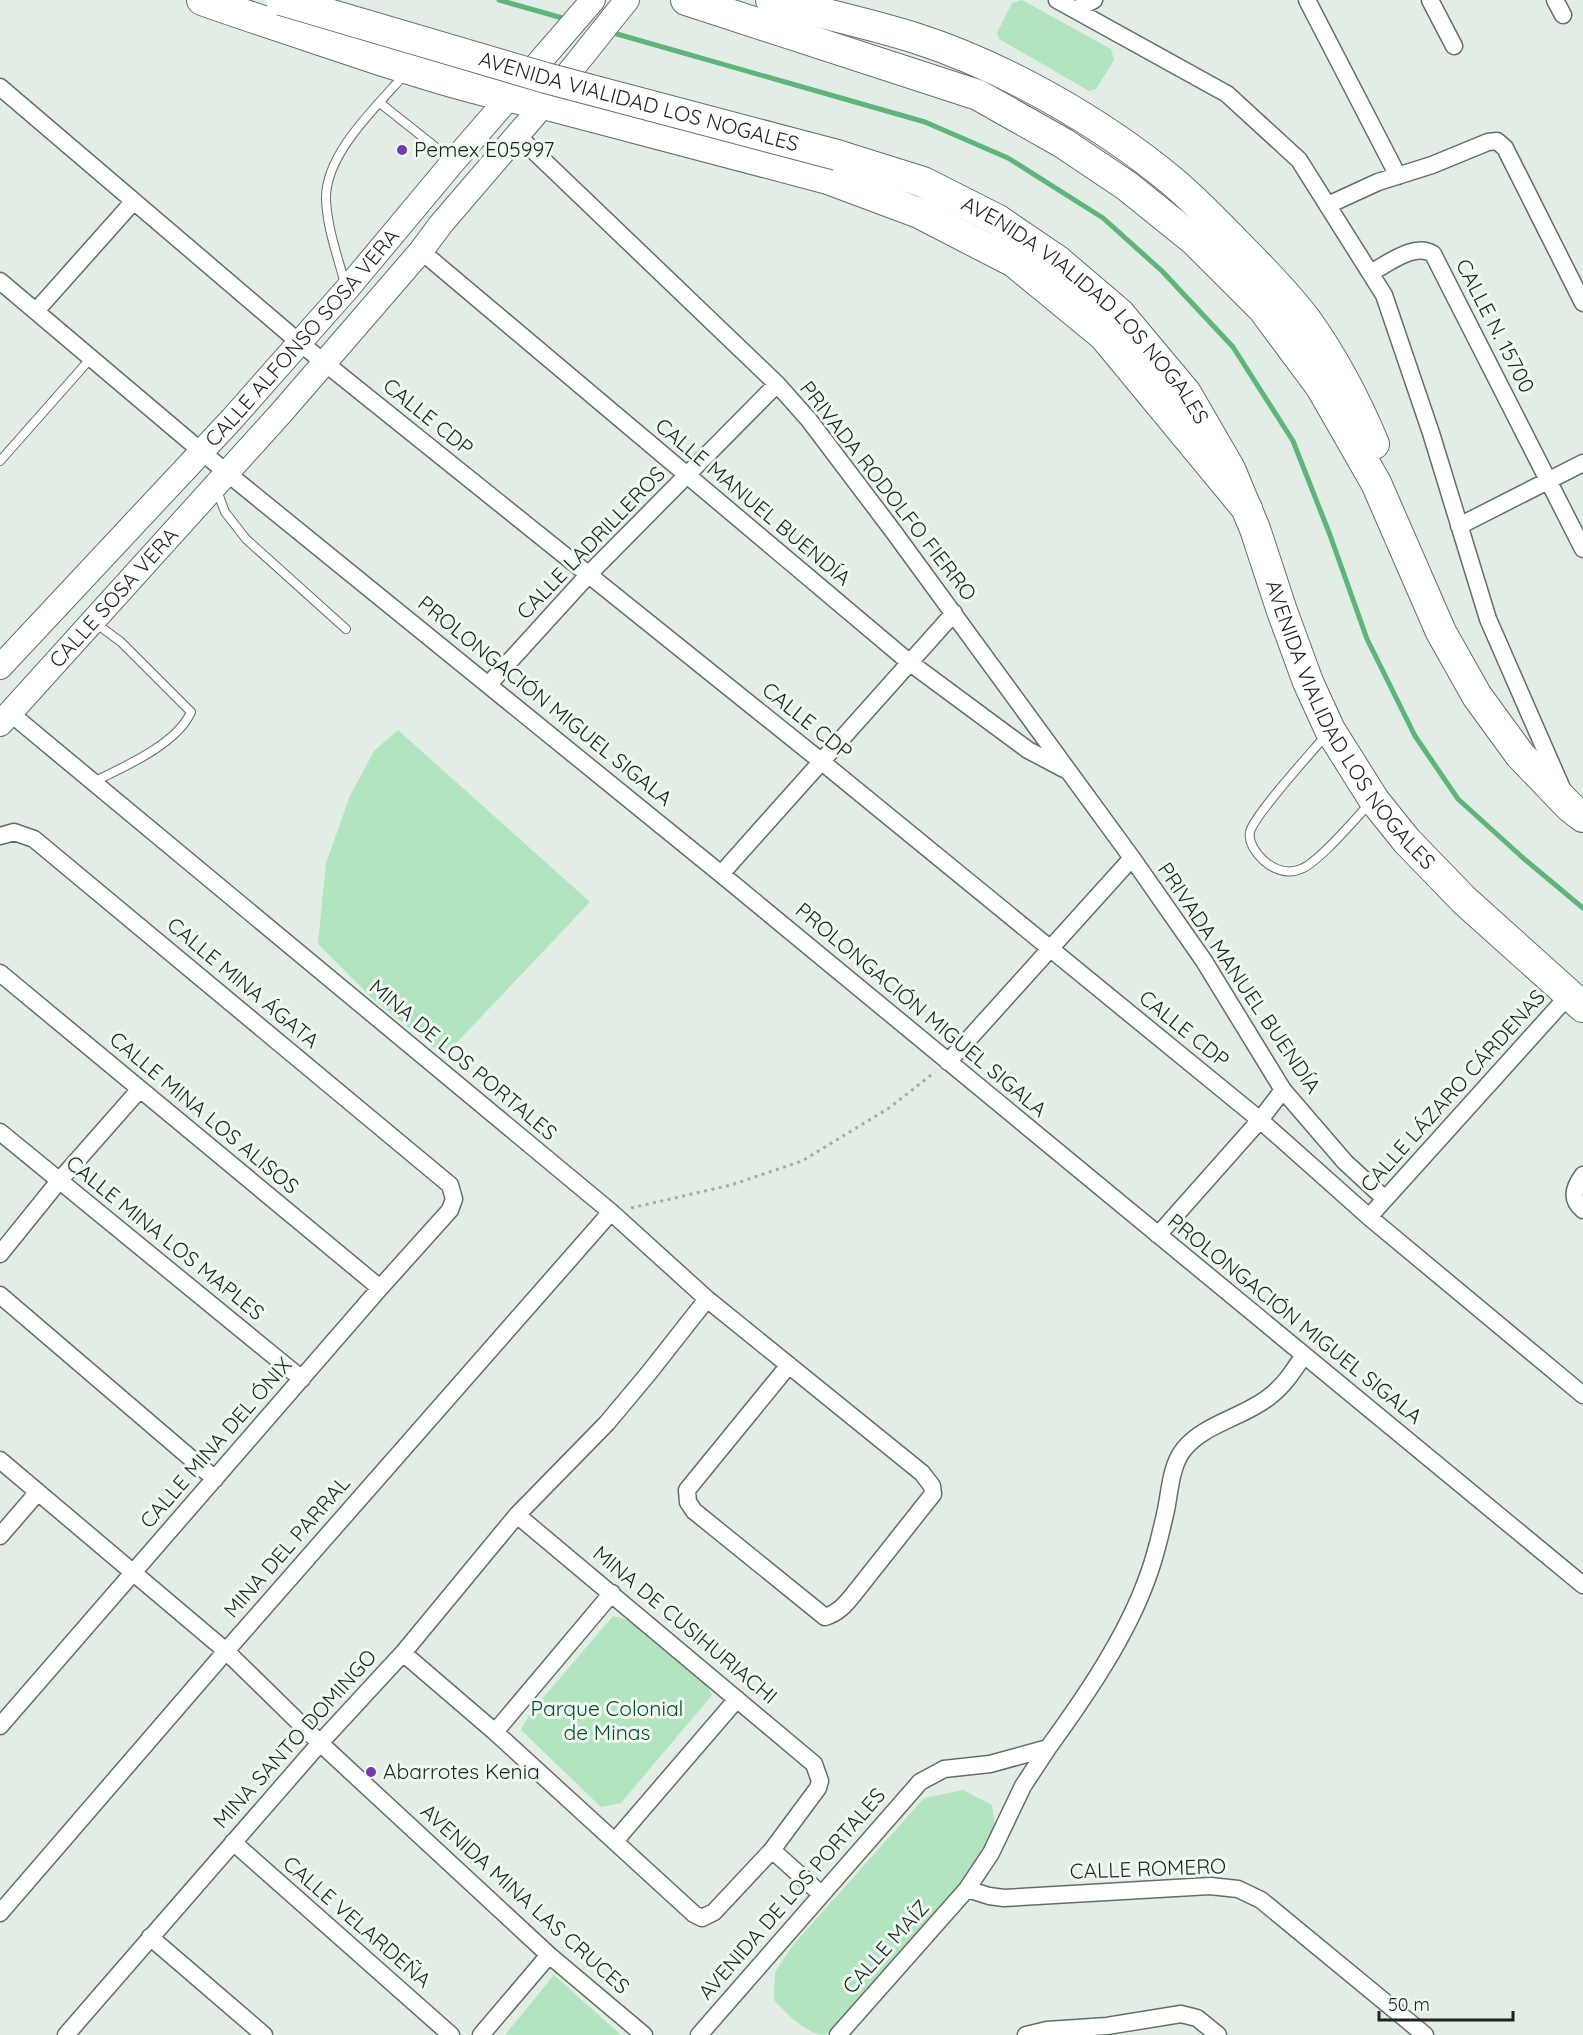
<svg xmlns="http://www.w3.org/2000/svg" width="1583" height="2035" font-family="Quicksand,sans-serif">
<style>
.green{fill:#b3e4c0}
.lines{fill:none;stroke-linecap:round;stroke-linejoin:round}
.stream{stroke:#5fb47c;stroke-width:5}
.lane-casing{stroke:#646e67;stroke-width:10}
.street-casing{stroke:#646e67;stroke-width:19}
.secondary-casing{stroke:#646e67;stroke-width:26}
.highway-casing{stroke:#646e67;stroke-width:32}
.path{stroke:#a3aca6;stroke-width:3;stroke-dasharray:3 4.5;stroke-linecap:butt}
.lane{stroke:#fff;stroke-width:8}
.street{stroke:#fff;stroke-width:16}
.secondary{stroke:#fff;stroke-width:24}
.highway{stroke:#fff;stroke-width:30}
.highway-bridge-casing{stroke:#646e67;stroke-width:32;stroke-linecap:butt}
.highway-bridge{stroke:#fff;stroke-width:30}
.poi-dot{fill:#753ab0;stroke:#effaf2;stroke-width:2}
.labels{text-anchor:middle;stroke-width:6;stroke-linejoin:round;paint-order:stroke}
.street-label{font-size:21px;fill:#1f2320;stroke:#effaf2}
.poi-label{font-size:21px;fill:#1f2320;stroke:#effaf2;text-anchor:start}
.park-label{font-size:21px;fill:#084b27;stroke:#effaf2}
</style>
<rect width="100%" height="100%" fill="#e2ede5"/>
<path class="green" d="M1022,0L1111,49L1114,60L1096,89L1089,91L999,39L997,33L1012,3Z
M398,730L590,902L444,1056L372,998L318,944L326,863L350,796L374,751Z
M613,1616L629,1620L707,1685L712,1695L621,1803L601,1807L521,1730L530,1713Z
M963,1790L992,1805L996,1831L979,1868L844,2020C839,2024 831,2033 824,2035C807,2035 783,2010 774,2000L775,1972L793,1945L924,1798Z
M554,1975L621,2035H505Z"/>
<g class="lines">
<path class="stream" d="M499,0L566,19
M610,32L925,122L1008,158L1103,218L1162,271L1233,347L1293,441L1330,535L1367,639L1415,736L1458,799L1522,857L1583,908"/>
<defs>
<path id="lane" d="M380,103L453,161
M345,284C338,257 327,228 326,199C325,154 377,106 405,74
M0,461L91,358
M216,488L225,512L246,539L346,629
M1326,735C1312,752 1254,815 1250,832C1248,842 1256,853 1263,860C1273,869 1287,875 1301,869C1319,862 1355,819 1370,803
M93,782C124,767 177,744 191,712L121,642L94,622"/>
<path id="street" d="M1057,0L1227,94L1299,160L1384,295L1431,433L1488,619L1561,786
M1307,0L1398,176
M1430,0L1454,46
M1555,0L1563,15
M1075,10L1094,0
M0,87L300,343L822,762L1260,1120L1369,1217L1583,1395
M517,135L777,384L809,420L893,531L1132,858L1204,961L1283,1090L1345,1162L1385,1199
M1328,205L1378,182L1432,165L1488,142L1497,141L1505,148L1583,303
M421,251L909,662L1028,750L1064,769
M1370,273C1388,264 1414,242 1433,254L1583,549
M0,281L227,473L721,874L1583,1585
M36,311L133,202
M1459,526L1583,463
M489,684L589,574L777,384
M10,713L611,1212L707,1299L648,1374L607,1423L517,1515L403,1653L320,1743L66,2035
M0,836L14,832L34,839L450,1185L454,1199L450,1210L380,1288L0,1726
M721,874L954,613
M0,973L380,1288
M948,1062L1132,858
M0,1132L302,1379
M1583,1175C1574,1187 1570,1199 1583,1210
M1369,1217L1569,995
M1158,1235L1260,1120L1283,1090
M0,1254L59,1181L140,1089
M0,1295L215,1479
M707,1299L922,1473L932,1486L933,1494L853,1595C845,1605 838,1613 825,1617L694,1511L688,1502L687,1490L789,1365
M0,1460L226,1651L320,1743L549,1955L644,2035
M0,1536L38,1492
M403,1653L495,1732L694,1914L702,1918L714,1912L772,1850L818,1788L820,1781L814,1764L517,1515
M495,1732L612,1593
M615,1841L737,1699
M233,1842L451,2035
M772,1850L821,1894
M967,1889L989,1896L1004,1898L1210,1886L1238,1889L1261,1900L1425,2035
M0,1913L226,1651L611,1212
M150,1937L264,2035
M481,2035L549,1955
M699,2035L920,1782L944,1769L990,1764L1048,1748C1085,1697 1127,1636 1148,1576C1156,1555 1161,1532 1166,1510C1170,1490 1171,1465 1184,1449C1204,1424 1244,1417 1269,1397C1284,1386 1294,1370 1304,1355
M838,2035L967,1889L991,1853L1023,1786L1048,1748
M1026,2035L1047,2030L1107,2026L1181,2014L1197,2018L1218,2035"/>
<g id="secondary">
<path id="s1" d="M0,667L233,418L347,289L453,162L593,0"/>
<path id="s2" d="M0,724L281,413L421,251L441,224L544,104L627,0"/>
</g>
<g id="highway">
<path d="M202,0C261,21 321,40 380,60C434,77 488,94 544,104L828,179L919,213L1014,262L1104,336L1247,509"/>
<path d="M686,0L978,95L1063,143L1127,186L1194,240L1263,309L1321,387L1376,483L1441,632L1477,696L1520,755L1570,807L1583,817"/>
<path d="M771,0C819,13 868,23 915,38C1003,66 1101,122 1172,181C1197,202 1220,226 1243,250C1265,272 1288,296 1307,321C1334,359 1356,401 1374,444"/>
<path id="s3" d="M837,155L923,182L998,220L1058,261L1120,314L1186,393L1230,469L1255,529L1282,611L1308,682L1330,730L1374,800L1406,840L1464,900L1583,1007"/>
</g>
</defs>
<use href="#lane" class="lane-casing"/>
<use href="#street" class="street-casing"/>
<use href="#secondary" class="secondary-casing"/>
<use href="#highway" class="highway-casing"/>
<path class="path" d="M631,1208L731,1185L802,1161L889,1108L935,1072"/>
<use href="#lane" class="lane"/>
<use href="#street" class="street"/>
<use href="#secondary" class="secondary"/>
<use href="#highway" class="highway"/>
<defs>
<g id="highway-bridge">
<path id="s4" d="M281,0L546,78L837,155"/>
</g>
</defs>
<use href="#highway-bridge" class="highway-bridge-casing"/>
<use href="#highway-bridge" class="highway-bridge"/>
</g>
<g class="poi-dot">
<circle cx="402" cy="150" r="6"/>
<circle cx="371" cy="1772" r="6"/>
</g>
<g class="labels">
<g class="street-label">
<text dy="7" stroke="none"><textPath href="#s4" startOffset="372">AVENIDA VIALIDAD LOS NOGALES</textPath></text>
<text dy="7" stroke="none"><textPath href="#s3" startOffset="300">AVENIDA VIALIDAD LOS NOGALES</textPath></text>
<text transform="translate(1495 326) rotate(63)" y="7">CALLE N. 15700</text>
<text dy="7" stroke="none"><textPath href="#s1" startOffset="447">CALLE ALFONSO SOSA VERA</textPath></text>
<text transform="translate(428 417) rotate(39)" y="7">CALLE CDP</text>
<text transform="translate(888 491) rotate(52)" y="7">PRIVADA RODOLFO FIERRO</text>
<text transform="translate(753 502) rotate(40)" y="7">CALLE MANUEL BUENDÍA</text>
<text transform="translate(591 543) rotate(-46)" y="7">CALLE LADRILLEROS</text>
<text dy="7" stroke="none"><textPath href="#s2" startOffset="170">CALLE SOSA VERA</textPath></text>
<text transform="translate(545 701) rotate(39)" y="7">PROLONGACIÓN MIGUEL SIGALA</text>
<text transform="translate(807 721) rotate(39)" y="7">CALLE CDP</text>
<text dy="7" stroke="none"><textPath href="#s3" startOffset="804">AVENIDA VIALIDAD LOS NOGALES</textPath></text>
<text transform="translate(1239 978) rotate(56)" y="7">PRIVADA MANUEL BUENDÍA</text>
<text transform="translate(243 983) rotate(40)" y="7">CALLE MINA ÁGATA</text>
<text transform="translate(921 1010) rotate(40)" y="7">PROLONGACIÓN MIGUEL SIGALA</text>
<text transform="translate(1184 1029) rotate(39)" y="7">CALLE CDP</text>
<text transform="translate(463 1060) rotate(40)" y="7">MINA DE LOS PORTALES</text>
<text transform="translate(1453 1091) rotate(-48)" y="7">CALLE LÁZARO CÁRDENAS</text>
<text transform="translate(204 1113) rotate(40)" y="7">CALLE MINA LOS ALISOS</text>
<text transform="translate(165 1238) rotate(39)" y="7">CALLE MINA LOS MAPLES</text>
<text transform="translate(1295 1319) rotate(39)" y="7">PROLONGACIÓN MIGUEL SIGALA</text>
<text transform="translate(216 1443) rotate(-49)" y="7">CALLE MINA DEL ÓNIX</text>
<text transform="translate(287 1547) rotate(-49)" y="7">MINA DEL PARRAL</text>
<text transform="translate(685 1625) rotate(40)" y="7">MINA DE CUSIHURIACHI</text>
<text transform="translate(295 1739) rotate(-48)" y="7">MINA SANTO DOMINGO</text>
<text transform="translate(1148 1869) rotate(-2)" y="7">CALLE ROMERO</text>
<text transform="translate(792 1894) rotate(-49)" y="7">AVENIDA DE LOS PORTALES</text>
<text transform="translate(525 1899) rotate(42)" y="7">AVENIDA MINA LAS CRUCES</text>
<text transform="translate(357 1922) rotate(41)" y="7">CALLE VELARDEÑA</text>
<text transform="translate(886 1947) rotate(-48)" y="7">CALLE MAÍZ</text>
</g>
<g class="poi-label">
<text x="414" y="157">Pemex E05997</text>
<text x="383" y="1779">Abarrotes Kenia</text>
</g>
<g class="park-label">
<text x="607" y="1716">Parque Colonial<tspan x="607" dy="24">de Minas</tspan></text>
</g>
</g>
<path d="M1379 2011v9h134v-9" fill="none" stroke="#1f2320" stroke-width="3"/>
<text x="1388" y="2011" font-size="18" fill="#1f2320" stroke="#effaf2" stroke-width="4.5" paint-order="stroke">50 m</text>
</svg>
